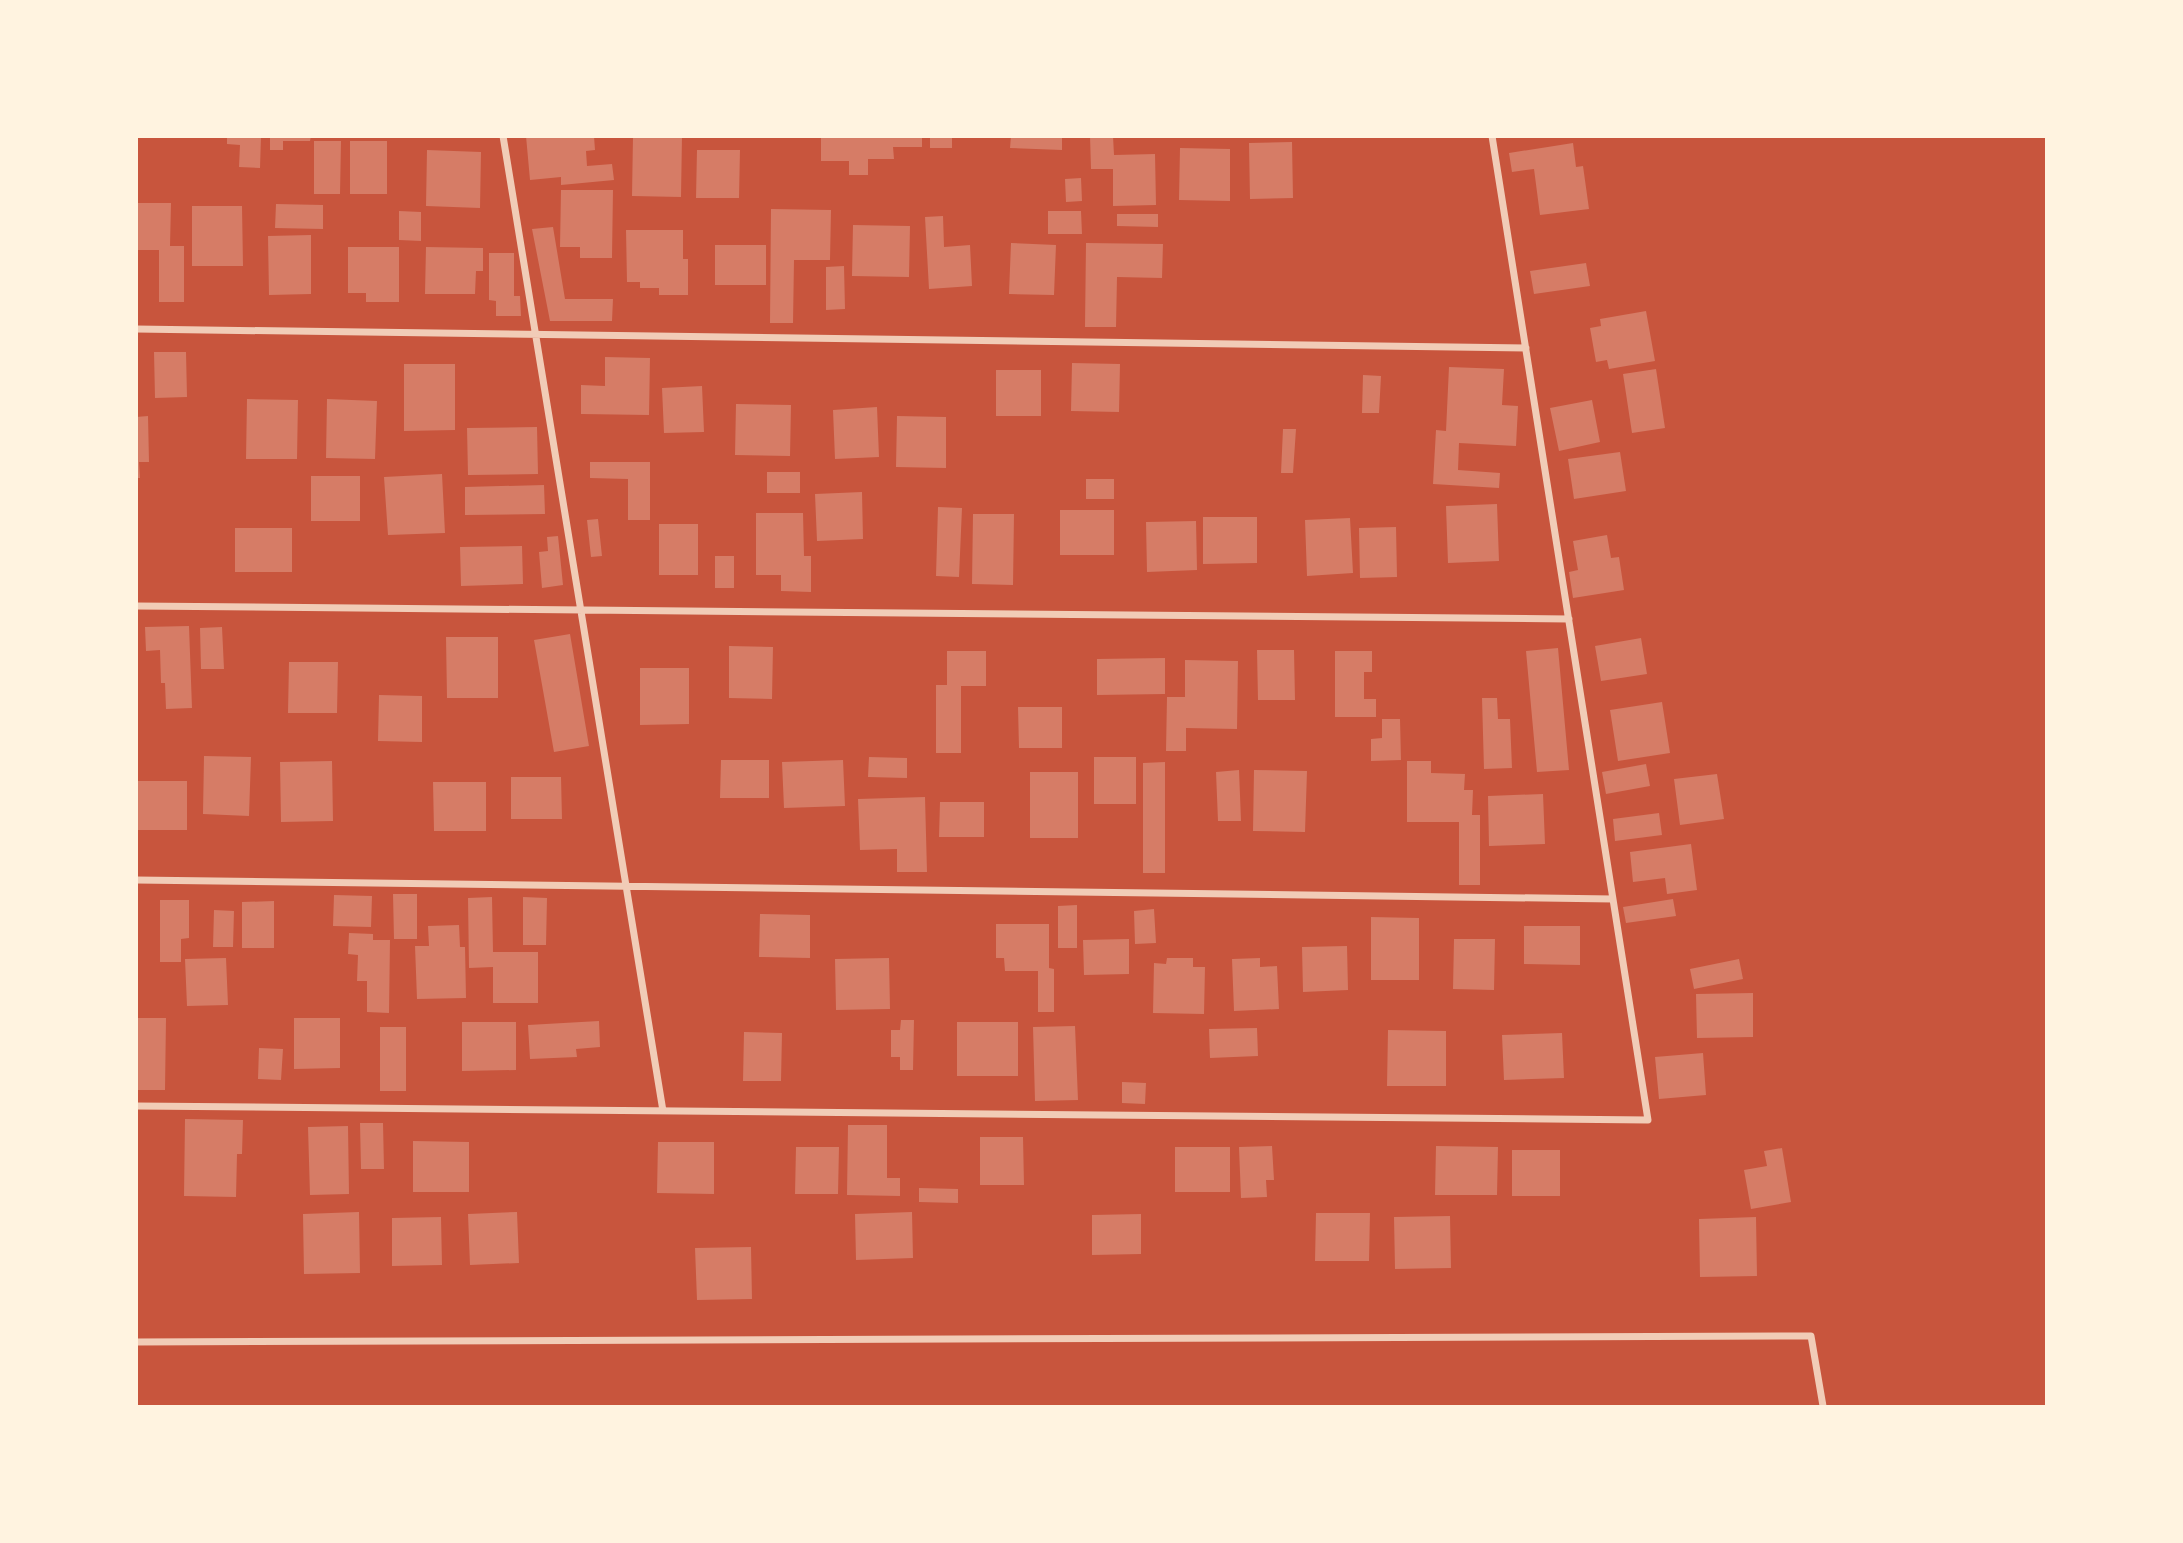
<svg xmlns="http://www.w3.org/2000/svg" width="2183" height="1543" font-family="'Times New Roman',serif">
<style>
.building{fill:#d67c66}
.lines{fill:none;stroke-linecap:round;stroke-linejoin:round}
.minor{stroke:#f1ccb7;stroke-width:7}
</style>
<rect width="100%" height="100%" fill="#c8553d"/>
<path class="building" d="M227,136H261L260,168L239,167L240,145L227,144Z
M270,136H311L310,141H283V150H270Z
M526,136H594L595,150L586,151L587,166L612,164L614,180L561,185V177L530,180Z
M633,136H682L681,197L632,196Z
M821,136H922V147H893L894,159H868V175H849V161H821Z
M930,136H952V148H930Z
M1011,136H1062V150L1010,148Z
M1090,136H1113L1114,155L1155,154L1156,205L1113,206V169H1091Z
M314,141H341L340,194H314Z
M350,141H387V194H350Z
M1292,142L1293,198L1250,199L1249,143Z
M1573,143L1576,167L1583,166L1589,209L1540,215L1534,169L1512,172L1509,153Z
M1180,148L1230,149V201L1179,200Z
M427,150L481,152L480,208L426,206Z
M697,150H740L739,198H696Z
M1081,178L1082,201L1066,202L1065,179Z
M561,190H613L612,258H580V247H560Z
M136,203H171L170,246H184V302H159V250H136Z
M276,204L323,205V229L275,228Z
M192,206H242L243,266H192Z
M771,209L831,210L830,260H794L793,323H770Z
M399,211L421,212V241L399,240Z
M1048,211H1081L1082,234H1048Z
M1117,214H1158V227L1117,226Z
M943,216L944,247L970,245L972,286L929,289L925,217Z
M853,225L910,226L909,277L852,276Z
M553,227L565,299H613L612,321H550L532,229Z
M626,230H683V259H688V295H659V288H640V282H627Z
M311,235V294L269,295L268,236Z
M1011,243L1056,245L1054,295L1009,294Z
M1086,243L1163,244L1162,278L1117,277L1116,327H1085Z
M715,245H766V285H715Z
M348,247H399V302H366V293H348Z
M426,247L483,248V271H476L475,294H425Z
M489,253H514V296H520L521,316H496V301L489,300Z
M1586,263L1590,286L1534,294L1530,271Z
M844,266L845,309L826,310V267Z
M1646,311L1655,361L1609,369L1607,360L1596,362L1590,328L1601,326L1600,319Z
M154,352H186L187,397L155,398Z
M605,357L650,358L649,415L581,414V385L605,386Z
M1072,363L1120,364L1119,412L1071,411Z
M404,364H455V430L404,431Z
M1449,367L1504,369L1502,405L1518,406L1516,446L1459,443L1458,470L1500,473L1499,488L1433,484L1436,430L1446,431Z
M1656,369L1665,428L1632,433L1623,374Z
M996,370H1041V416H996Z
M1363,375L1381,376L1379,413H1362Z
M702,386L704,432L664,433L662,388Z
M247,399L298,400L297,459H246Z
M327,399L377,401L375,459L326,458Z
M1592,400L1600,442L1559,451L1550,408Z
M736,404L791,405L790,456L735,455Z
M877,407L879,457L835,459L833,410Z
M148,416L149,462H139L140,478H136V417Z
M897,416L946,417V468L896,467Z
M537,427L538,474L468,475L467,428Z
M1283,429H1296L1293,473H1281Z
M1620,452L1626,491L1574,499L1568,459Z
M590,462H650V520H628V479L590,478Z
M767,472H800V493H767Z
M442,474L445,533L388,535L384,477Z
M311,476H360V521H311Z
M1086,479H1114V499H1086Z
M544,485L545,514L465,515V487Z
M862,492L863,539L817,541L815,494Z
M1497,504L1499,561L1448,563L1446,506Z
M938,507L962,508L959,577L936,576Z
M1060,510H1114V555H1060Z
M756,513H803L804,556H811V592L781,591V575H756Z
M973,514H1014L1013,585L972,584Z
M1203,517H1257V563L1203,564Z
M1350,518L1353,573L1307,576L1305,520Z
M598,519L602,556L591,557L587,520Z
M1196,521L1197,570L1147,572L1146,522Z
M659,524H698V575H659Z
M1396,527L1397,577L1360,578L1359,528Z
M235,528H292V572H235Z
M1607,535L1611,558L1619,557L1624,590L1573,598L1569,572L1578,570L1573,541Z
M558,536L563,585L542,588L539,552L548,551L547,537Z
M522,546L523,584L461,586L460,547Z
M715,556H734V588H715Z
M189,626L192,708L166,709L165,683H161L160,650L146,651L145,627Z
M222,627L224,669H201L200,628Z
M570,634L589,746L554,752L534,640Z
M446,637H498V698H447Z
M1641,638L1647,674L1601,681L1595,646Z
M729,646L773,647L772,699L729,698Z
M1558,648L1569,770L1537,772L1526,651Z
M1257,650H1294L1295,700H1258Z
M947,651H986V686H961V753H936V685H947Z
M1335,651H1372V672H1364V699H1376V717H1335Z
M1165,658V694L1097,695V659Z
M1185,660L1238,661L1237,729L1186,728V751H1166L1167,697H1185Z
M289,662H338L337,713H288Z
M640,668H689V724L640,725Z
M379,695L422,696V742L378,741Z
M1482,698H1497L1498,719H1510L1512,768L1484,769Z
M1662,702L1670,753L1618,761L1610,710Z
M1018,707H1062V748H1019Z
M1382,719H1400L1401,760L1371,761V739L1382,738Z
M204,756L251,757L249,816L203,814Z
M869,757L907,758V778L868,777Z
M1094,757H1136V804H1094Z
M721,760H769V798H720Z
M843,760L845,806L784,808L782,762Z
M332,761L333,821L281,822L280,762Z
M1407,761H1431V773L1465,774L1464,790H1473L1472,815H1480V885H1459V822H1407Z
M1165,762V873H1143V763Z
M1646,764L1650,786L1606,794L1602,772Z
M1239,770L1241,821H1218L1216,772Z
M1254,770L1307,771L1305,832L1253,831Z
M1030,772H1078V838H1030Z
M1717,774L1724,819L1680,825L1674,779Z
M511,777H561L562,819H511Z
M136,781H187V830H136Z
M433,782H486V831H434Z
M1543,794L1545,844L1489,846L1488,796Z
M925,797L927,872H897V849L860,850L858,799Z
M940,802H984V837H939Z
M1659,813L1662,835L1615,841L1613,819Z
M1691,844L1697,890L1667,894L1665,878L1633,882L1630,852Z
M393,894H417V939H394Z
M334,895L372,896L371,927L333,926Z
M492,897L493,952H538V1003H493V967L469,968L468,898Z
M523,897L547,898L546,945H523Z
M1673,899L1676,916L1626,923L1623,907Z
M160,900H189V938L181,939V962H160Z
M274,901V948H242V902Z
M1077,905V948H1058V906Z
M1154,909L1156,943L1135,944L1134,911Z
M214,910L234,911L233,947H213Z
M760,914L810,915V958L759,957Z
M1371,917L1419,918V980H1371Z
M996,924H1049V968L1054,969V1012H1038V971H1005L1004,958H996Z
M459,925L460,947H465L466,998L417,999L415,946H429L428,926Z
M1524,926H1580V965L1524,964Z
M349,933L373,934V940H390L389,1013L367,1012V981H357L358,955L348,954Z
M1129,939V974L1084,975L1083,940Z
M1454,939H1495L1494,990L1453,989Z
M1347,946L1348,990L1303,992L1302,947Z
M226,958L228,1005L187,1006L185,959Z
M889,958L890,1009L836,1010L835,959Z
M1167,958H1193V967H1205L1204,1014L1153,1013L1154,963L1166,964Z
M1260,958V967L1277,966L1279,1009L1234,1011L1232,959Z
M1739,959L1743,979L1694,989L1690,969Z
M1753,993V1037L1697,1038L1696,994Z
M137,1018H166L165,1090H136Z
M294,1018H340V1068L294,1069Z
M901,1020H914L913,1070H900V1057H891V1030H900Z
M599,1021L600,1047L576,1049L577,1057L530,1059L528,1025Z
M462,1022H516V1070L462,1071Z
M957,1022H1018V1076H957Z
M1075,1026L1078,1100L1035,1101L1033,1027Z
M380,1027H406V1091H380Z
M1257,1028L1258,1056L1210,1058L1209,1029Z
M1388,1030L1446,1031V1086H1387Z
M744,1032L782,1033L781,1081H743Z
M1562,1033L1564,1078L1504,1080L1502,1035Z
M259,1048L283,1049L281,1080L258,1079Z
M1703,1053L1706,1095L1659,1099L1655,1057Z
M1122,1082L1146,1083L1145,1104L1122,1103Z
M185,1119L243,1120L242,1154H237L236,1197L184,1196Z
M360,1123H383L384,1169H361Z
M848,1125H887V1178H900V1196L847,1195Z
M348,1126L349,1194L310,1195L308,1127Z
M980,1137H1023L1024,1185H980Z
M413,1141L469,1142V1192H413Z
M658,1142H714V1194L657,1193Z
M1272,1146L1274,1180H1266L1267,1197L1241,1198L1239,1147Z
M1436,1146L1498,1147L1497,1195H1435Z
M796,1147H839L838,1194H795Z
M1175,1147H1230V1192H1175Z
M1782,1148L1791,1202L1751,1209L1744,1170L1767,1166L1764,1151Z
M1512,1150H1560V1196H1512Z
M919,1188L958,1189V1203L919,1202Z
M359,1212L360,1273L304,1274L303,1214Z
M517,1212L519,1263L470,1265L468,1214Z
M912,1212L913,1258L856,1260L855,1214Z
M1316,1213H1370L1369,1261H1315Z
M1141,1214V1254L1092,1255V1215Z
M1450,1216L1451,1268L1395,1269L1394,1217Z
M441,1217L442,1265L392,1266V1218Z
M1756,1217L1757,1276L1700,1277L1699,1219Z
M751,1247L752,1299L697,1300L695,1248Z"/>
<g class="lines">
<path class="minor" d="M503,136L663,1111
M136,329L1526,348
M136,606L1569,619
M136,880L1613,899
M136,1106L1648,1120L1492,136
M136,1342L1811,1336L1823,1406"/>
</g>
<rect width="2183" height="1543" fill="none" stroke="#fff3e0" stroke-width="276"/>
</svg>
